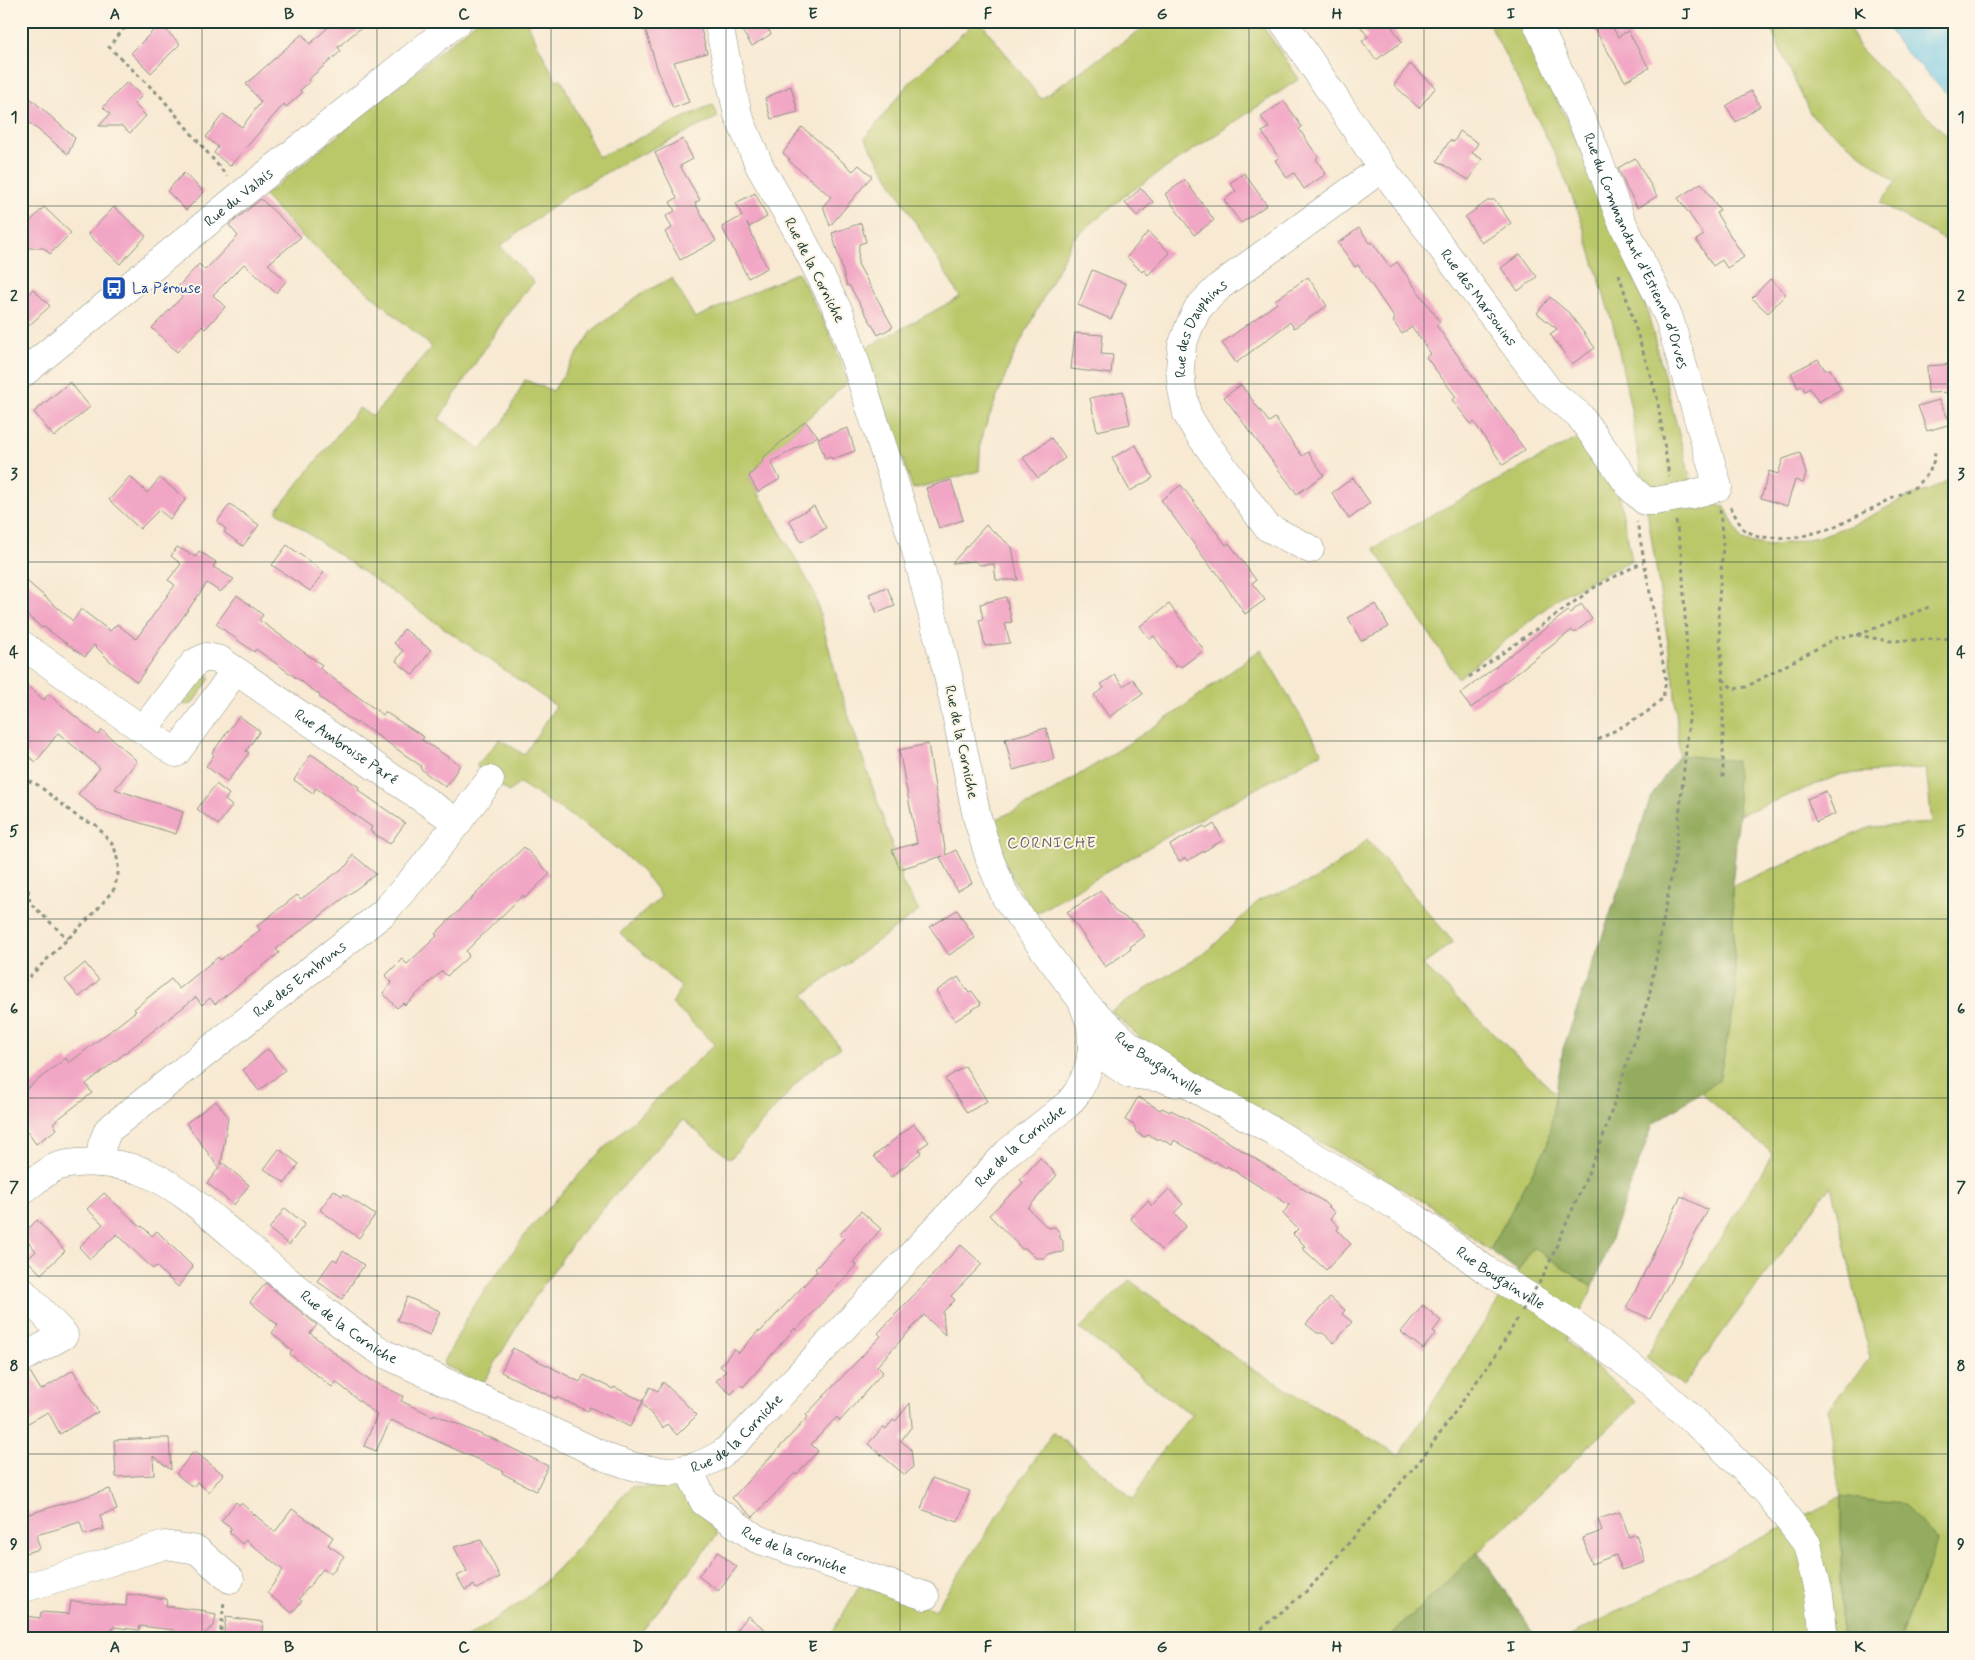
<svg xmlns="http://www.w3.org/2000/svg" width="1975" height="1660" font-family="Mynerve,sans-serif">
<style>
.green{fill:#bbc86a;stroke:#6d824f}
.forest{fill:#94ac5e;stroke:#5a7449}
.water{fill:#67c4e6;stroke:#43808d}
.building{fill:#f2a6c5}
.lines{fill:none;stroke-linecap:round;stroke-linejoin:round}
.minor-casing{stroke:#8c9383;stroke-width:29}
.path{stroke:#8c9383;stroke-width:3;stroke-dasharray:4 4;stroke-linecap:butt}
.minor{stroke:#fff;stroke-width:28}
.minor-bridge-casing{stroke:#8c9383;stroke-width:29;stroke-linecap:butt}
.path-bridge{stroke:#8c9383;stroke-width:3;stroke-dasharray:4 4;stroke-linecap:butt}
.minor-bridge{stroke:#fff;stroke-width:28}
.grid{fill:none;stroke:#1f3d34;stroke-width:1;stroke-opacity:0.55}
.labels{text-anchor:middle;stroke-width:4;stroke-linejoin:round;paint-order:stroke}
.street-label{font-size:15px;fill:#1f3d34;stroke:#fcf5e5}
.transit-label{font-size:15px;fill:#164399;stroke:#fcf5e5;text-anchor:start}
.neighbourhood-label{font-size:16px;letter-spacing:1px;fill:#696267;stroke:#fcf5e5}
.neatline{fill:none;stroke:#1f3d34;stroke-width:2}
.grid-label{font-size:16px;text-anchor:middle;font-weight:bold;fill:#1f3d34}
</style>
<rect width="100%" height="100%" fill="#fcf5e5"/>
<filter id="ink" filterUnits="userSpaceOnUse"><feTurbulence type="fractalNoise" baseFrequency=".02" numOctaves="2"/><feDisplacementMap in="SourceGraphic" scale="10" xChannelSelector="R" yChannelSelector="G"/><feConvolveMatrix kernelMatrix="1 2 1 2 8 2 1 2 1" color-interpolation-filters="sRGB"/></filter>
<filter id="wash" filterUnits="userSpaceOnUse"><feTurbulence type="fractalNoise" baseFrequency=".0096" numOctaves="4" result="noise"/><feDisplacementMap in="SourceGraphic" scale="20" xChannelSelector="R" yChannelSelector="G"/><feGaussianBlur stdDeviation="1.12" result="paint"/><feColorMatrix in="noise" values="0 0 0 0 0 0 0 0 0 0 0 0 0 0 0 0 0 1.4 0 .05"/><feComposite in="paint" operator="in"/></filter>
<g filter="url(#wash)">
<rect width="100%" height="100%" fill="#f8e9d2"/>
<path class="green" d="M477,21H526L556,80L561,79L598,157L713,104L718,117L617,166L568,195L500,246L534,282L510,310L439,419L481,450L504,421L525,380L553,391L593,330L642,293L672,278L695,318L798,272L831,336L848,382L785,439L749,476L814,592L841,693L900,869L902,883L919,911L804,995L840,1048L806,1073L730,1159L683,1120L578,1236L536,1295L482,1385L443,1364L472,1308L531,1227L598,1154L715,1044L672,1004L681,987L620,933L661,897C637,853 562,811 520,783L509,792L476,766L500,739L524,755L556,706L276,511L359,408L373,416L432,347L303,237L264,196Z
M976,21H980L1041,99L1153,21H1259L1299,79L1127,194L1073,239L1011,361L981,438L979,471L913,489L864,349L960,297L865,138L911,81Z
M1488,21H1517L1579,144L1647,310L1696,500L1725,507L1742,541L1770,546L1818,537L1857,523L1911,495L1928,491L1948,480L1954,487V1639H1900L1938,1540L1841,1498V1639H1564L1841,1497L1828,1409L1870,1359L1831,1185L1683,1386L1646,1357L1773,1154L1700,1092L1719,1079L1736,996L1732,886L1871,827L1932,823L1926,768L1842,774L1739,815L1736,761L1679,755L1674,681L1631,409L1614,328L1581,220L1557,158Z
M1763,21H1846L1860,48L1954,143V245L1880,203L1896,182L1811,115L1773,34Z
M1580,437L1618,491L1632,560L1561,596L1458,678L1374,548L1443,509Z
M1261,649L1322,753L1161,840L1035,914C1015,885 1001,856 988,823L1040,799L1120,749L1178,711Z
M203,672L209,675V680L192,704L184,705L182,702Z
M1367,839L1453,942L1423,965L1556,1094L1547,1146L1490,1250L1426,1203L1281,1120L1212,1084L1148,1045L1111,1011L1209,950L1259,900L1315,880L1354,852Z
M1533,1247L1593,1287L1566,1341L1636,1402L1387,1639H828L862,1582L935,1610L1053,1432L1134,1499L1158,1456L1193,1414L1179,1406L1080,1329L1129,1280L1246,1365L1399,1455Z
M631,1487L659,1488L670,1487L691,1500L702,1511L717,1535L636,1639H464C487,1625 510,1611 531,1594C568,1562 598,1523 631,1487Z"/>
<path class="forest" d="M1679,755L1736,761L1739,815L1732,886L1736,996L1719,1080L1653,1124L1593,1287L1533,1247L1518,1271L1490,1250L1547,1146L1563,1049L1651,797Z
M1841,1497L1902,1504L1938,1541L1900,1639H1841Z
M1478,1552L1538,1639H1387Z"/>
<path class="water" d="M1883,21H1954V101L1902,48Z"/>
<g id="blocks">
<path class="building" d="M335,21H369L338,47L341,51L308,80L310,82L300,90L302,93L286,107L284,104L230,166L214,153L218,147L206,137L223,114L242,127L261,102L246,84L302,34L310,44Z
M643,21H699L707,53L674,62L689,102L673,108L657,68Z
M751,21H763L771,34L752,46L740,28Z
M1357,21H1388L1402,42L1376,60L1362,41L1368,37Z
M1590,21H1609L1618,37L1628,31L1649,68L1625,81Z
M160,24L180,44L151,73L131,53Z
M1410,64L1436,87L1419,108L1394,85Z
M127,82L142,96L134,104L146,116L130,133L122,126H99L110,114L103,107Z
M791,86L798,112L771,119L765,98Z
M1751,91L1760,106L1736,122L1726,106Z
M30,98L75,138L68,154L21,116V108Z
M1284,101L1302,127L1299,129L1318,157L1316,159L1326,174L1304,189L1294,173L1287,178L1275,160L1279,158L1262,132L1269,128L1261,117Z
M802,127L853,171L859,165L872,176L830,226L823,206L831,197L788,160L790,159L783,153Z
M1460,131L1478,143L1472,153L1482,159L1469,180L1437,161L1450,140L1454,142Z
M683,139L693,159L680,166L700,200L695,203L716,241L680,260L665,232L672,228L666,216L675,211L670,202L677,198L655,153Z
M1635,158L1657,196L1638,208L1627,189L1618,168Z
M184,173L204,192L186,210L167,191Z
M1244,173L1267,205L1241,223L1224,200L1236,191L1230,183Z
M1185,180L1214,220L1194,235L1165,194Z
M1701,183L1720,210L1716,213L1744,257L1727,268L1722,260L1713,266L1696,240L1704,235L1678,198Z
M1141,188L1153,202L1137,216L1125,203Z
M755,193L767,217L749,227L747,223L767,268L748,278L722,227L742,216L736,203Z
M261,199L301,237L268,264L286,281L276,293L244,264L213,295L225,307L205,329L202,326L177,352L152,328L182,297L175,290L199,264L205,270L238,236L229,225Z
M1489,200H1495L1511,223L1482,243L1465,217Z
M44,207L71,233L50,254L44,248H29L21,240V231Z
M114,207L146,236L120,264L88,234Z
M861,223L866,242L859,244L858,264L893,327L878,335L849,285L847,286L832,233Z
M1359,228L1370,243L1372,242L1390,267L1397,262L1440,322L1436,325L1525,450L1503,465L1474,422L1471,424L1452,400L1456,397L1426,357L1431,354L1412,327L1402,334L1393,321L1395,319L1358,265L1355,267L1338,243Z
M1148,232L1170,253L1148,275L1144,270L1142,272L1127,257Z
M1520,254L1537,277L1518,291L1501,268Z
M1092,270L1126,284L1118,303H1119L1111,319L1078,305Z
M1308,277L1327,306L1294,328L1290,322L1236,363L1222,343L1277,303L1275,300Z
M1770,279L1786,294L1768,313L1752,298Z
M33,289L50,306L21,333V301Z
M1550,297L1569,313L1595,348L1572,364L1550,334L1557,329L1537,313Z
M1075,333L1103,335L1101,354L1113,355L1111,374L1071,369Z
M1818,359L1825,370L1830,369L1841,389L1818,402L1810,388L1805,391L1802,386L1798,388L1791,373Z
M1954,364V392L1928,393L1927,366Z
M70,382L90,407L54,437L34,412Z
M1241,385L1269,422L1275,418L1302,456L1308,452L1324,475L1297,494L1224,397Z
M1123,391L1130,424L1097,431L1090,398Z
M1939,400L1951,424L1927,431L1918,406Z
M805,421L818,436L771,462L780,479L758,492L749,476L763,461L762,459Z
M848,428L855,451L832,459L831,457L825,459L818,438Z
M1051,438L1065,458L1038,478L1023,458Z
M1136,445L1153,478L1130,491L1112,458Z
M1800,453L1806,474L1803,483L1795,480L1787,506L1761,498L1769,471L1778,474L1783,459Z
M130,476L147,493L160,478L186,499L170,519L159,510L140,529L109,500Z
M1353,478L1370,503L1349,519L1332,493Z
M951,480L963,520L939,528L926,488Z
M1181,485L1226,545L1229,543L1256,580L1252,583L1265,600L1245,614L1215,570L1214,571L1161,500Z
M230,504L259,525L243,546L224,532L226,529L217,522Z
M814,506L826,528L801,542L789,520Z
M986,525L1012,547L1018,580H996L994,564L980,565L975,561L952,563Z
M287,545L324,572L310,591L272,565Z
M177,547L196,557L199,551L216,562L213,567L234,579L220,592L207,583L137,682L110,661L94,645L85,657L44,627L42,628L21,610V576L73,621L81,609L110,631L117,624L136,639L175,585L168,580L181,564L171,556Z
M887,587L895,606L877,613L869,594Z
M237,595L263,615L259,620L322,665L319,668L383,715L385,712L424,737L422,740L460,765L446,787L427,774L420,768L421,766L358,722L357,724L319,697L320,695L256,649L254,652L216,624Z
M1006,597L1012,622L1005,623L1010,643L985,646L979,620L983,619L980,604Z
M1169,604L1204,650L1181,667L1179,665L1176,667L1154,636L1150,639L1140,626Z
M1376,604L1389,627L1361,641L1348,617Z
M1581,604L1592,619L1574,633L1572,630L1471,708L1460,694L1568,611L1570,613Z
M404,629L431,650L413,675L396,661L403,651L394,643Z
M1115,675L1123,686L1133,679L1143,694L1109,717L1094,695L1104,688L1101,684Z
M21,681L44,700L48,694L98,735L102,730L137,761L115,789L183,812L176,834L98,810L78,794L100,768L58,733L36,762L21,751Z
M239,716L260,731L246,751L249,753L227,782L206,766L214,755L212,753Z
M1046,728L1054,759L1013,770L1005,739Z
M928,744L946,855L956,850L972,883L957,891L940,857L943,856L900,869L892,850L917,843L899,750Z
M311,754L359,787L358,790L405,823L390,844L370,831L372,827L316,788L313,793L294,780Z
M216,784L229,794L225,800L232,806L218,825L197,809Z
M1826,791L1835,814L1816,822L1807,799Z
M1214,824L1223,840L1187,861L1185,858L1179,861L1170,845L1204,826L1206,829Z
M524,847L550,874L525,898L523,895L466,951L469,956L447,976L442,971L405,1005L403,1003L397,1008L383,993L392,983L385,976L402,959L407,964L437,936L435,934Z
M353,855L376,874L276,949L279,953L215,1004L210,998L202,1005L196,997L86,1084L92,1093L53,1123L57,1129L36,1144L21,1123V1093L66,1058L69,1063L136,1011L134,1009L171,979L179,989L218,957L220,960L260,930L257,926L297,895L301,899L347,865Z
M1101,891L1116,912L1135,923L1145,936L1130,947L1131,949L1105,967L1067,912Z
M957,910L975,938L949,955L930,927Z
M85,963L99,980L79,997L65,980Z
M958,977L969,993L972,991L981,1004L955,1021L936,991Z
M268,1049L285,1070L259,1091L243,1070Z
M965,1066L987,1101L967,1113L945,1079Z
M1138,1097L1160,1110L1162,1108L1170,1112L1171,1110L1186,1118L1227,1141L1324,1202L1335,1213L1330,1218L1339,1227L1337,1230L1351,1244L1326,1270L1302,1248L1305,1246L1293,1234L1298,1229L1283,1214L1289,1205L1227,1166L1226,1168L1215,1161L1214,1163L1174,1140L1172,1145L1159,1138L1158,1140L1149,1135L1144,1137L1136,1132L1134,1125L1125,1120Z
M216,1101L228,1117L221,1165L223,1163L249,1185L234,1205L207,1183L219,1168L186,1123Z
M914,1124L929,1142L919,1149L921,1153L891,1177L874,1156Z
M279,1149L299,1164L285,1183L264,1169Z
M1040,1158L1057,1175L1028,1208L1048,1228L1055,1227L1060,1233V1238L1063,1241V1252L1048,1254L1045,1258H1036L1026,1249H1022L989,1215L1023,1183L1020,1180Z
M1169,1189L1183,1204L1174,1213L1186,1226L1161,1250L1130,1218L1148,1201L1152,1206Z
M334,1190L342,1196L344,1194L375,1215L359,1238L320,1210Z
M104,1193L141,1227L142,1226L152,1236L157,1231L193,1267L178,1287L156,1266L153,1269L117,1234L90,1259L79,1247L103,1224L87,1209Z
M1681,1196L1708,1210L1650,1319L1626,1307L1633,1296Z
M285,1208L305,1224L289,1245L269,1229Z
M861,1211L881,1229L853,1262L856,1265L836,1288L796,1330L795,1328L743,1387L740,1385L731,1394L716,1381L726,1371L720,1366L734,1349L739,1353L758,1331L760,1332L817,1271L815,1269L844,1238L840,1234Z
M37,1220L65,1251L41,1274L27,1260L36,1251L22,1235Z
M961,1245L982,1264L951,1296L955,1300L943,1312L945,1335L924,1315L877,1366L883,1372L840,1421L837,1417L811,1444L818,1451L797,1474L795,1473L753,1517L732,1498L808,1417L806,1415L881,1336L878,1333Z
M343,1251L364,1265L342,1299L317,1281L333,1259L337,1261Z
M266,1283L317,1325L310,1333L364,1377L403,1396L401,1401L433,1416L434,1414L489,1438V1437L548,1466L536,1491L502,1473L503,1471L391,1420L376,1451L364,1446L377,1415L336,1382L332,1387L290,1354L292,1351L272,1333L278,1325L250,1302Z
M407,1297L440,1311L430,1335L397,1320Z
M1330,1297L1345,1310L1342,1314L1352,1322L1334,1343L1323,1333H1317L1306,1324Z
M1423,1305L1441,1321L1433,1331L1436,1333L1423,1349L1401,1332Z
M513,1348L580,1382L584,1375L613,1389L614,1387L643,1401L630,1427L590,1407L588,1411L556,1397V1399L501,1372Z
M73,1370L98,1412L60,1434L48,1412L21,1427V1375L30,1372L41,1390Z
M663,1382L697,1415L677,1435L667,1424L663,1428L642,1403L650,1387L658,1391Z
M910,1403L912,1426L901,1441L911,1449L913,1467L905,1475L868,1444L883,1427L886,1429L893,1420L895,1422Z
M157,1438H169L171,1470L153,1456L154,1475L116,1477L114,1440Z
M194,1451L223,1474L209,1492L197,1482L193,1487L176,1474Z
M932,1478L970,1491L958,1522L921,1509Z
M110,1489L117,1510L100,1515L104,1529L84,1535L80,1522L54,1530L36,1535L40,1549L21,1554V1502L25,1501L29,1514Z
M236,1502L239,1505L241,1503L275,1532L292,1509L333,1537L328,1545L344,1556L331,1574L323,1569L299,1599L302,1601L292,1613L267,1593L283,1570L246,1540L242,1544L229,1532L232,1529L221,1521Z
M1620,1512L1629,1537L1636,1534L1645,1562L1621,1570L1616,1555L1591,1564L1583,1538L1602,1531L1598,1519Z
M481,1540L500,1577L476,1589L474,1585L465,1590L457,1576L467,1571L454,1547Z
M718,1552L737,1567L718,1591L698,1576Z
M127,1594L167,1599L166,1606L206,1611V1613L216,1615L214,1626L197,1639H173L174,1630L140,1626L139,1630L113,1627L111,1635L95,1633V1639H22L25,1616L40,1618L41,1612L69,1614L71,1601L126,1606Z
M748,1616L777,1639H730Z
M226,1617L263,1622L261,1639H223Z"/>
</g>
</g>
<g filter="url(#ink)">
<use href="#blocks" fill-opacity="0" stroke="#8c9383" stroke-width="1"/>
<g class="lines">
<defs>
<g id="minor">
<path id="s1" d="M1283,21L1382,168L1549,391L1579,415L1632,489L1645,501H1655"/>
<path id="s2" d="M1536,21L1592,143L1621,220L1669,318L1718,487L1690,495"/>
<path id="s3" d="M21,375L242,194L458,21"/>
<path id="s4" d="M1310,549L1267,527L1197,431L1187,414L1182,389L1180,369L1182,346L1189,327L1198,308L1220,286L1382,168"/>
<path d="M21,644L176,753L235,671"/>
<path id="s5" d="M143,730L194,663L206,657L220,660L458,823"/>
<path id="s6" d="M1083,1002L1130,1046L1201,1092L1273,1131L1417,1219L1486,1270L1575,1325L1646,1378L1719,1444L1767,1492L1807,1544L1819,1595L1824,1639"/>
<path d="M1092,1048L1129,1074L1163,1078L1176,1083"/>
<path id="s7" d="M100,1163L102,1145L108,1130L383,913L421,870L490,780"/>
<path id="s8" d="M21,1191C31,1185 48,1169 59,1166C84,1159 126,1163 149,1174C180,1188 207,1213 232,1234C282,1275 330,1320 385,1354L608,1458C648,1473 681,1479 720,1455C728,1450 736,1441 743,1435L1008,1152L1068,1104L1077,1093L1084,1080L1090,1063L1092,1048L1091,1025L1082,1001L1006,898L990,860L977,817L948,675L915,547L840,314L801,237L760,167L738,115L718,21"/>
<path d="M21,1290L64,1335L21,1359"/>
<path id="s9" d="M689,1470L704,1502L757,1539L925,1596"/>
<path d="M21,1589L165,1545L197,1550L230,1579"/>
</g>
</defs>
<use href="#minor" class="minor-casing"/>
<path class="path" d="M130,21L109,47L161,97L227,176
M1619,274L1657,397L1669,476
M1730,507L1743,529L1758,537L1795,538L1833,528L1915,487L1929,473L1934,460L1935,452
M1720,510L1723,545L1718,613L1723,678V780
M1857,635L1889,641L1954,638
M1469,677L1595,587L1643,562
M1723,679L1733,689L1746,687L1836,638L1857,635L1929,607
M1598,740L1646,713L1663,698L1666,680L1637,522
M21,777L38,785L79,818L96,825L114,846L118,862V874L114,889L97,910L21,985
M21,886L28,889L30,903L68,939
M1543,1277L1600,1146L1649,997L1675,857L1690,710L1682,559L1676,521
M220,1639L224,1601
M1249,1639L1309,1589L1423,1457L1501,1347L1518,1318"/>
<use href="#minor" class="minor"/>
<defs>
<path id="minor-bridge" d="M1655,501L1690,495"/>
</defs>
<use href="#minor-bridge" class="minor-bridge-casing"/>
<path class="path-bridge" d="M1522,1311L1542,1278"/>
<use href="#minor-bridge" class="minor-bridge"/>
</g>
</g>
<path class="grid" d="M202,21V1639M377,21V1639M551,21V1639M726,21V1639M900,21V1639M1075,21V1639M1249,21V1639M1424,21V1639M1598,21V1639M1773,21V1639M21,206H1954M21,384H1954M21,562H1954M21,741H1954M21,919H1954M21,1098H1954M21,1276H1954M21,1454H1954"/>
<defs>
<symbol id="bus-square" viewBox="-11 -11 22 22"><rect x="-9" y="-9" width="18" height="18" rx="4" fill="#1a4fb4" stroke="#fcf5e5"/><path d="M-5-6H5V4H4V6H2V4H-2V6H-4V4H-5ZM-3.5-4V0h7V-4ZM-3.5 1.2v1.5H-2V1.2ZM2 1.2v1.5H3.5V1.2Z" fill="#fff"/></symbol>
</defs>
<g fill-rule="evenodd">
<use href="#bus-square" x="100" y="274" width="28" height="28"/>
</g>
<g class="labels">
<g class="street-label">
<text dy="5" stroke="none"><textPath href="#s3" startOffset="281">Rue du Valais</textPath></text>
<text dy="5" stroke="none"><textPath href="#s2" startOffset="251">Rue du Commandant d'Estienne d'Orves</textPath></text>
<text transform="translate(815 270) rotate(63)" y="5">Rue de la Corniche</text>
<text dy="5" stroke="none"><textPath href="#s1" startOffset="339">Rue des Marsouins</textPath></text>
<text dy="5" stroke="none"><textPath href="#s4" startOffset="279">Rue des Dauphins</textPath></text>
<text transform="translate(962 742) rotate(78)" y="5">Rue de la Corniche</text>
<text dy="5" stroke="none"><textPath href="#s5" startOffset="265">Rue Ambroise Paré</textPath></text>
<text dy="5" stroke="none"><textPath href="#s7" startOffset="278">Rue des Embruns</textPath></text>
<text dy="5" stroke="none"><textPath href="#s6" startOffset="98">Rue Bougainville</textPath></text>
<text dy="5" stroke="none"><textPath href="#s8" startOffset="1229">Rue de la Corniche</textPath></text>
<text dy="5" stroke="none"><textPath href="#s6" startOffset="502">Rue Bougainville</textPath></text>
<text dy="5" stroke="none"><textPath href="#s8" startOffset="390">Rue de la Corniche</textPath></text>
<text dy="5" stroke="none"><textPath href="#s8" startOffset="824">Rue de la Corniche</textPath></text>
<text dy="5" stroke="none"><textPath href="#s9" startOffset="139">Rue de la corniche</textPath></text>
</g>
<g class="transit-label">
<text x="132" y="293">La Pérouse</text>
</g>
<g class="neighbourhood-label">
<text x="1052" y="848">CORNICHE</text>
</g>
</g>
<rect width="1975" height="1660" fill="none" stroke="#fcf5e5" stroke-width="55"/>
<rect x="28" y="28" width="1920" height="1604" class="neatline"/>
<g class="grid-label">
<text x="115" y="19">A</text>
<text x="289" y="19">B</text>
<text x="464" y="19">C</text>
<text x="638" y="19">D</text>
<text x="813" y="19">E</text>
<text x="988" y="19">F</text>
<text x="1162" y="19">G</text>
<text x="1337" y="19">H</text>
<text x="1511" y="19">I</text>
<text x="1686" y="19">J</text>
<text x="1860" y="19">K</text>
<text x="14" y="122">1</text>
<text x="1961" y="122">1</text>
<text x="14" y="301">2</text>
<text x="1961" y="301">2</text>
<text x="14" y="479">3</text>
<text x="1961" y="479">3</text>
<text x="14" y="657">4</text>
<text x="1961" y="657">4</text>
<text x="14" y="836">5</text>
<text x="1961" y="836">5</text>
<text x="14" y="1014">6</text>
<text x="1961" y="1014">6</text>
<text x="14" y="1192">7</text>
<text x="1961" y="1192">7</text>
<text x="14" y="1371">8</text>
<text x="1961" y="1371">8</text>
<text x="14" y="1549">9</text>
<text x="1961" y="1549">9</text>
<text x="115" y="1652">A</text>
<text x="289" y="1652">B</text>
<text x="464" y="1652">C</text>
<text x="638" y="1652">D</text>
<text x="813" y="1652">E</text>
<text x="988" y="1652">F</text>
<text x="1162" y="1652">G</text>
<text x="1337" y="1652">H</text>
<text x="1511" y="1652">I</text>
<text x="1686" y="1652">J</text>
<text x="1860" y="1652">K</text>
</g>
</svg>
